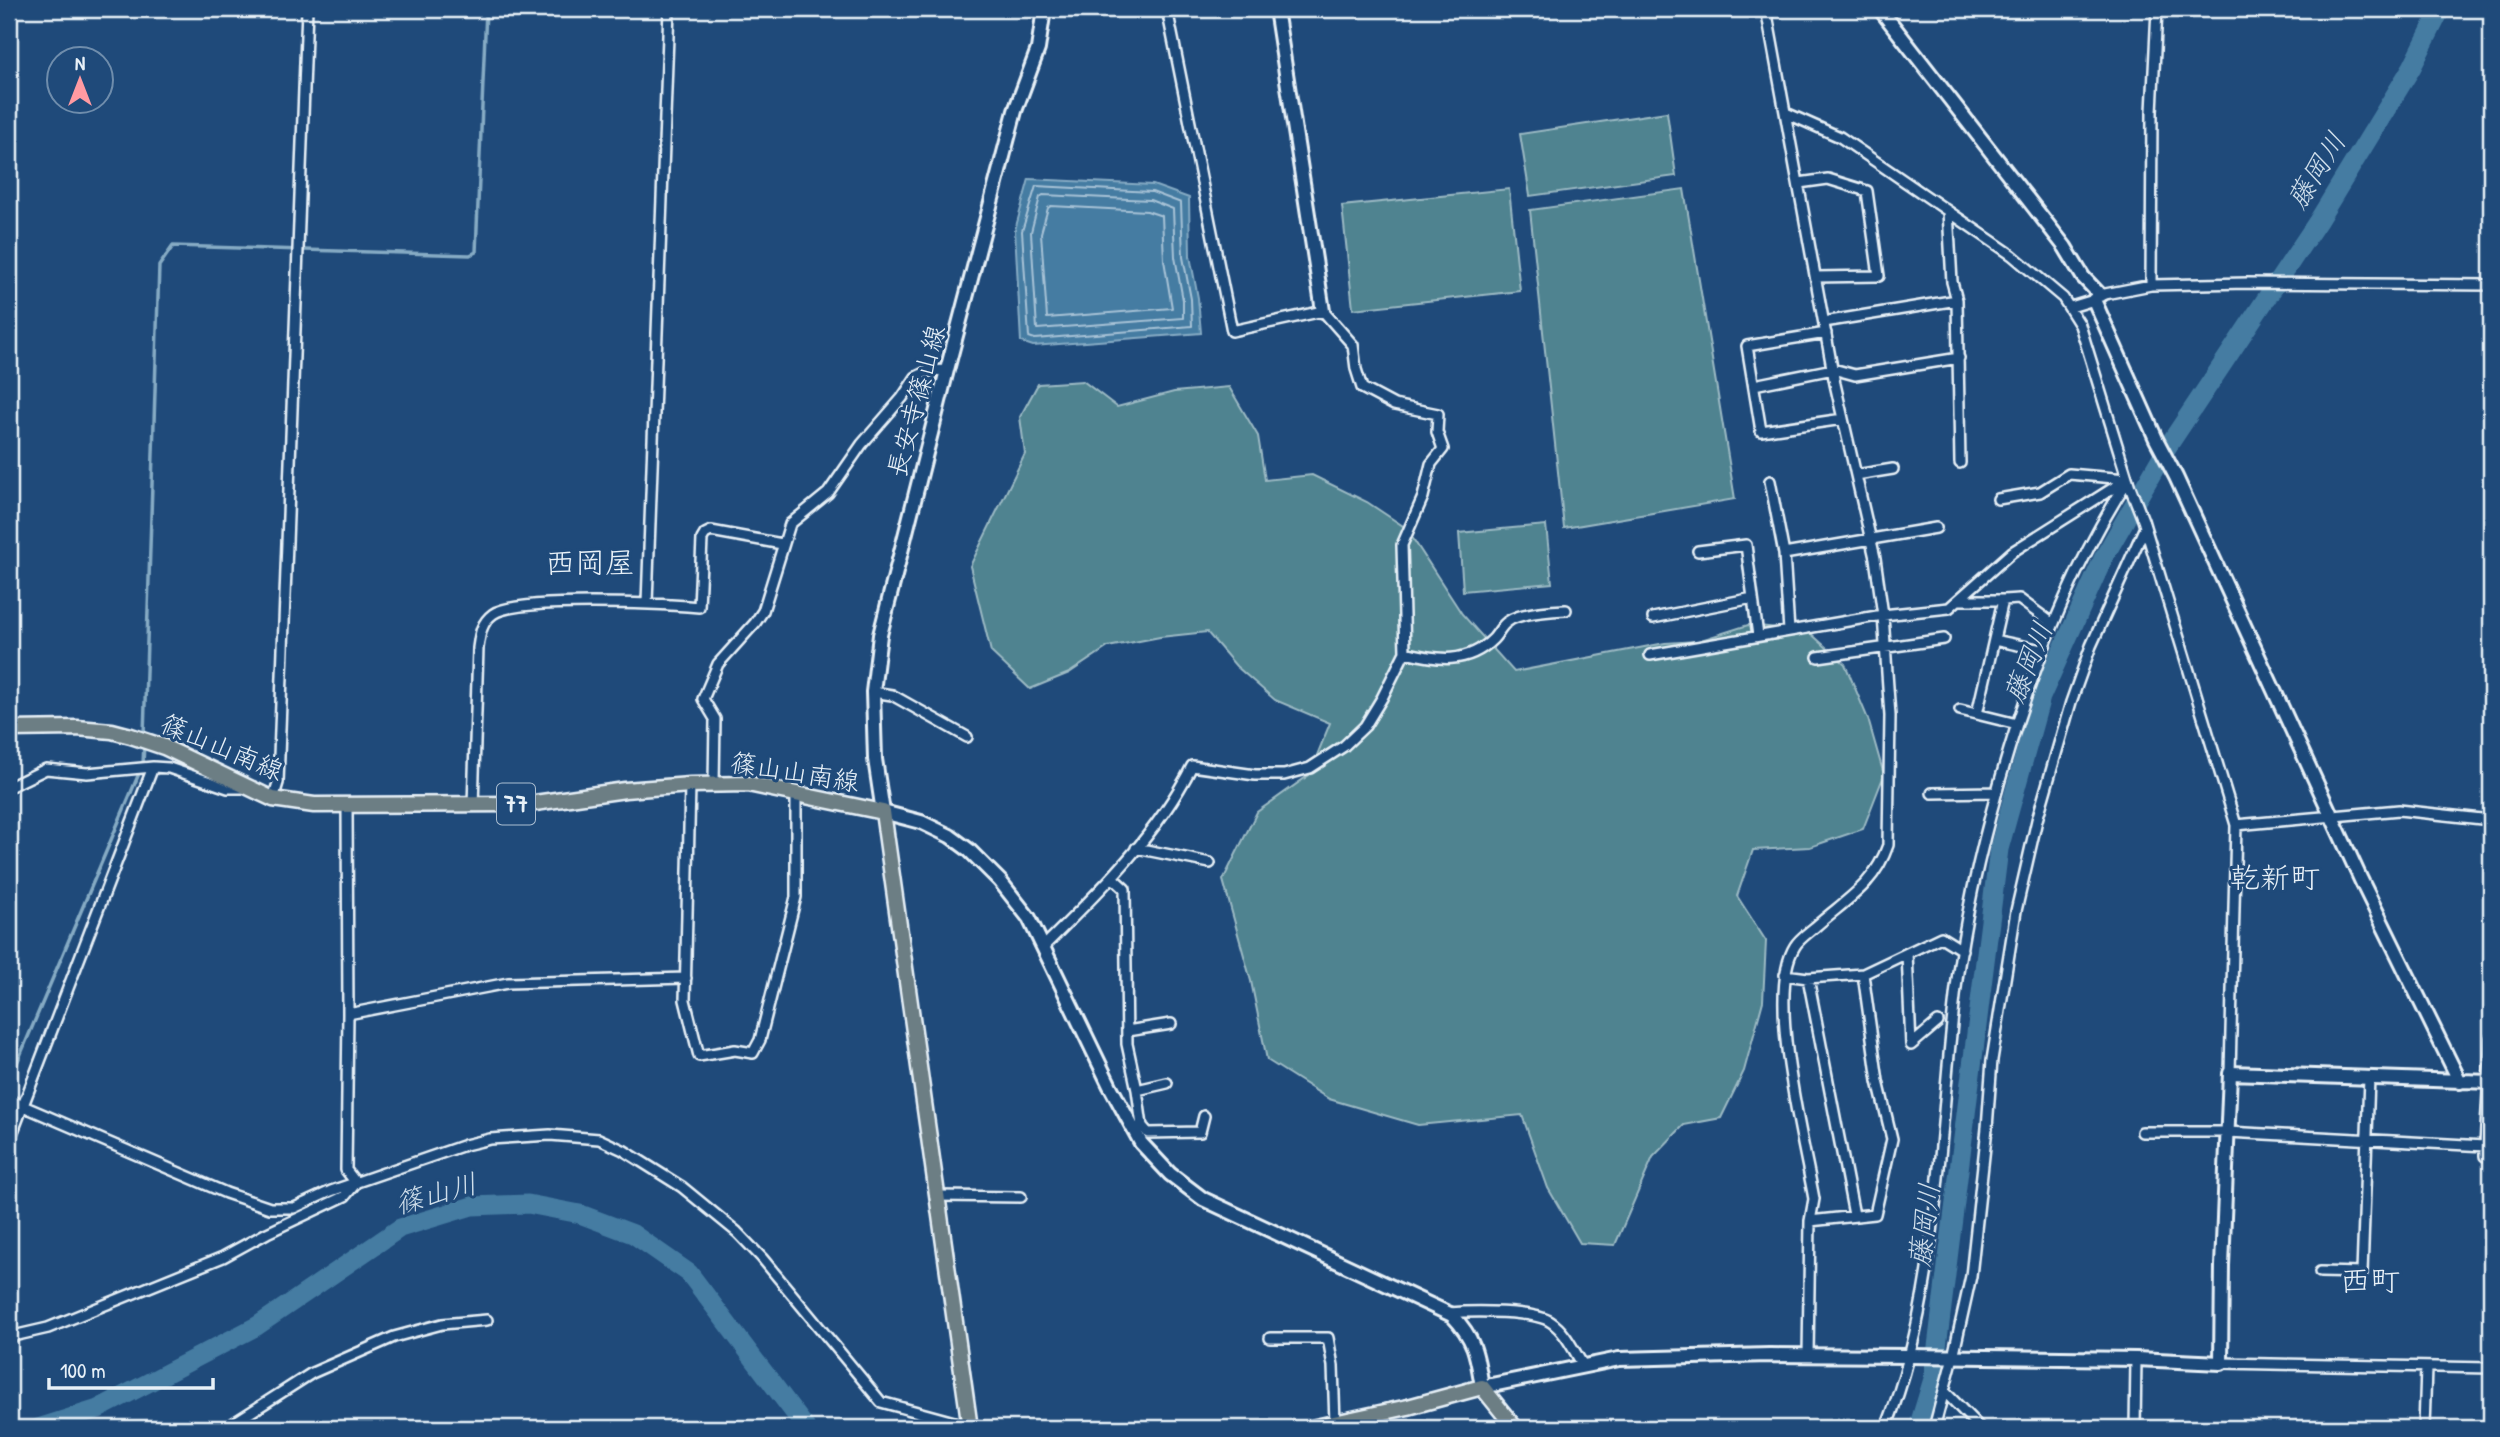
<svg xmlns="http://www.w3.org/2000/svg" width="2500" height="1437" font-family="'Patrick Hand','Klee One',sans-serif">
<style>
.green{fill:#4f8390;stroke:#9cbac4;stroke-width:2}
.water{fill:#457ca2;stroke:#86abc4;stroke-width:2}
.lines{fill:none;stroke-linecap:round;stroke-linejoin:round}
.shore{stroke:#a7c2d6;stroke-width:2}
.stream{stroke:#86abc4;stroke-width:3.5}
.river{stroke:#457ca2;stroke-width:19}
.street-casing{stroke:#e8f1f8;stroke-width:14}
.secondary-casing{stroke:#e8f1f8;stroke-width:18}
.primary-casing{stroke:#e8f1f8;stroke-width:19}
.street{stroke:#1f4a7a;stroke-width:9}
.secondary{stroke:#1f4a7a;stroke-width:12}
.primary{stroke:#6c7e84;stroke-width:14}
.labels{text-anchor:middle;stroke-width:6;stroke-linejoin:round;paint-order:stroke}
.shield{fill:#1f4a7a;stroke:#acbfd2;stroke-width:2}
.shield-label{font-size:24px;font-weight:bold;fill:#e8f1f8}
.street-label{font-size:26px;fill:#e8f1f8;stroke:#1f4a7a}
.water-label{font-size:28px;font-style:italic;fill:#d0dfeb;stroke:#1f4a7a}
.quarter-label{font-size:30px;fill:#e8f1f8;stroke:#1f4a7a}
</style>
<rect width="100%" height="100%" fill="#1f4a7a"/>
<filter id="ink" filterUnits="userSpaceOnUse"><feTurbulence type="fractalNoise" baseFrequency=".0143" numOctaves="2"/><feDisplacementMap in="SourceGraphic" scale="14" xChannelSelector="R" yChannelSelector="G"/><feConvolveMatrix kernelMatrix="1 2 1 2 8 2 1 2 1" color-interpolation-filters="sRGB"/></filter>
<g filter="url(#ink)">
<path class="green" d="M1667,112L1676,176L1530,196L1520,134Z
M1509,189L1520,291L1353,309L1342,206Z
M1684,189L1735,499L1564,528L1530,210Z
M1083,381L1117,407L1174,392L1229,387L1258,436L1265,480L1312,475L1367,502L1406,528L1462,614L1514,672L1665,643L1698,641L1748,625L1808,631L1845,664L1868,719L1884,775L1863,829L1810,847L1753,850L1737,896L1766,941L1763,1001L1744,1071L1721,1118L1684,1125L1653,1157L1615,1245L1580,1243L1548,1188L1522,1115L1418,1125L1329,1099L1267,1060L1251,981L1223,880L1257,812L1309,775L1330,723L1275,700L1236,666L1207,632L1160,637L1108,647L1069,673L1030,689L991,652L970,566L1025,454L1020,417L1038,384Z
M1546,525L1552,583L1463,591L1459,533Z"/>
<path class="water" d="M1029,179L1153,185L1189,198L1190,256L1198,298L1201,333L1033,346L1021,342L1015,230Z"/>
<g class="lines">
<path class="shore" d="M1036,186L1152,192L1181,203L1183,257L1191,299L1192,326L1035,339L1029,337L1022,231Z
M1043,195L1150,200L1173,209L1175,257L1183,300V318L1037,329L1031,232L1040,197Z
M1051,206L1147,211L1162,216L1164,260L1172,308L1047,318L1041,233L1048,208Z"/>
<path class="stream" d="M144,735L159,266L173,246L470,255L476,252L486,9
M9,1082L143,764L144,743
M2487,1157L2491,1353"/>
<path class="river" d="M38,1428L98,1409L257,1326L400,1228L472,1206L528,1204L580,1214L633,1234L689,1273L806,1428
M1918,1428L1933,1379L1999,849L2041,697L2104,557L2166,449L2318,221L2412,67L2441,9"/>
<defs>
<path id="street" d="M1766,9L1835,384L1875,558L1883,615L1890,716L1888,845C1874,886 1845,900 1815,927C1808,933 1799,939 1795,946C1765,993 1804,1142 1814,1199L1810,1221L1808,1356
M1786,113L1840,137L2012,255L2063,298L2080,325L2130,487L2143,520L2236,825L2230,1073
M1799,183L1828,179L1867,191L1879,276L1816,277
M1948,211L1952,282L1957,300L1960,463
M2151,285L2152,112L2157,9
M2071,307L2094,300L2100,295L2151,285L2248,283L2491,285
M1824,322L1957,300
M1826,333L1747,346L1761,431L1843,419
M1754,385L1833,369L1855,375L1959,358
M1856,475L1893,469
M1770,481L1784,554
M1998,499L2040,492L2069,474L2126,479
M1698,551L1746,545L1758,636
M1958,600L2012,552L2126,480
M647,603L669,9
M1653,618L1753,598
M1789,631L1784,554L1936,528
M1994,640L2042,650
M1405,652C1437,660 1467,665 1493,639C1498,634 1501,626 1507,622C1519,612 1551,611 1566,610
M1650,655L1883,615L1949,608L1958,600H2003
M1818,657L1944,639
M873,692L892,695L967,737
M1960,710L2017,724
M1977,714L2003,600L2019,599L2053,624
M714,784L715,719L703,699L718,664L755,623L763,611L790,524L828,493L862,444L902,398L916,377L928,371L947,370
M690,785L685,1000L699,1056L735,1050L753,1053L760,1040L796,897V792
M9,787L46,769L87,773L153,767L169,768L228,788H244
M1932,793L1995,792
M273,799L278,783L307,9
M347,805L348,1014L346,1170L356,1183
M473,806L478,648C480,634 481,623 493,614C516,597 664,604 699,607L702,539L705,534L711,531L782,544
M2236,825L2399,810L2491,820
M1136,848L1210,863
M1113,878L1125,889L1127,1044L1137,1090L1142,1126L1132,1129
M1043,947C1099,892 1156,837 1192,766L1255,775H1284L1310,768L1344,746L1365,726L1382,698L1405,652L1402,545L1423,497L1431,464L1443,449L1437,432L1438,414L1394,405L1362,388L1356,369L1353,345L1323,311L1232,331L1167,9
M1907,953L1911,1045L1938,1022
M1785,975L1808,978L1863,974
M1808,978L1854,1215
M348,1014L508,983L686,978
M1127,1031L1171,1024
M1137,1090L1167,1083
M9,1100L226,1193L270,1208H294L331,1191L465,1145L490,1139L550,1135L599,1139L623,1150L682,1187L737,1232L762,1258L881,1402L969,1426
M1142,1126L1148,1133L1200,1132L1204,1116
M2142,1132H2228L2485,1146V1156H2491
M9,1142L153,767
M2485,1146L2491,1038
M937,1196L1021,1197
M1810,1221L1875,1214L1892,1139L1878,1081L1863,974L1941,937L1962,950
M2320,1272L2362,1273L2369,1078
M1449,1313C1471,1311 1534,1310 1551,1322C1566,1332 1573,1350 1583,1365
M9,1337L48,1328L223,1257L267,1233L345,1196L355,1184
M1270,1338H1328L1333,1366L1335,1423
M2221,1363L2491,1368
M1944,1391L1980,1428
M226,1428L312,1373L394,1337L442,1324L487,1320
M1886,1428C1944,1281 1937,1120 1959,965C1971,883 1992,803 2017,724C2046,636 2078,558 2128,480
M1934,1428L1953,1357L1971,1276L1987,1128L1992,1060L2016,911L2037,820L2071,702L2091,646L2144,529
M2135,1428L2136,1359
M2424,1428L2426,1368"/>
<path id="secondary" d="M1044,9L1038,49L1015,111L947,370L880,635L873,692L875,759L883,812L921,822L950,836L969,850L1000,881L1029,918L1110,1086L1141,1143L1170,1174L1203,1199L1452,1315C1475,1339 1477,1355 1482,1387L1619,1359L1769,1355L1910,1356L2136,1359L2221,1363L2222,1266L2230,1073L2491,1082
M1276,9L1323,311
M1880,9L2065,247L2083,277L2100,295
M2094,300L2156,439L2176,477L2361,880L2460,1082"/>
<path id="primary" d="M9,729L77,728L112,731L131,736L164,747L273,799L314,805L528,804L625,790L690,785L748,784L883,812L970,1428
M1311,1428L1408,1407L1482,1387L1515,1428"/>
</defs>
<use href="#street" class="street-casing"/>
<use href="#secondary" class="secondary-casing"/>
<use href="#primary" class="primary-casing"/>
<use href="#street" class="street"/>
<use href="#secondary" class="secondary"/>
<use href="#primary" class="primary"/>
</g>
</g>
<g class="labels">
<rect class="shield" x="497" y="783.5" width="38" height="41" rx="5"/>
<g class="shield-label">
<text x="516" y="812">77</text>
</g>
<g class="street-label">
<text transform="translate(916 401) rotate(-75)" y="9">長安寺篠山線</text>
<text transform="translate(222 747) rotate(23)" y="9">篠山山南線</text>
<text transform="translate(795 772) rotate(9)" y="9">篠山山南線</text>
</g>
<g class="water-label">
<text transform="translate(2316 170) rotate(-58)" y="10">藤岡川</text>
<text transform="translate(2028 662) rotate(-68)" y="10">藤岡川</text>
<text transform="translate(436 1193) rotate(-15)" y="10">篠山川</text>
<text transform="translate(1924 1225) rotate(-83)" y="10">藤岡川</text>
</g>
<g class="quarter-label">
<text x="590" y="573">西岡屋</text>
<text x="2275" y="888">乾新町</text>
<text x="2370" y="1291">西町</text>
</g>
</g>
<rect width="2500" height="1437" fill="none" stroke="#1f4a7a" stroke-width="35"/>
<rect x="18" y="18" width="2465" height="1402" fill="none" stroke="#e8f1f8" stroke-width="2.5" filter="url(#ink)"/>
<g transform="translate(80 80)"><circle r="33" fill="#1f4a7a" stroke="#6f8dac" stroke-width="2"/>
<path d="M0-5L12 26L0 18L-12 26Z" fill="#ff9aa2"/>
<text y="-10" font-size="19" font-weight="bold" text-anchor="middle" fill="#e8f1f8">N</text>
</g>
<path d="M49 1378v10h164v-10" fill="none" stroke="#e8f1f8" stroke-width="3.5"/>
<text x="60" y="1378" font-size="21" fill="#e8f1f8" stroke="#1f4a7a" stroke-width="5" paint-order="stroke">100 m</text>
</svg>
